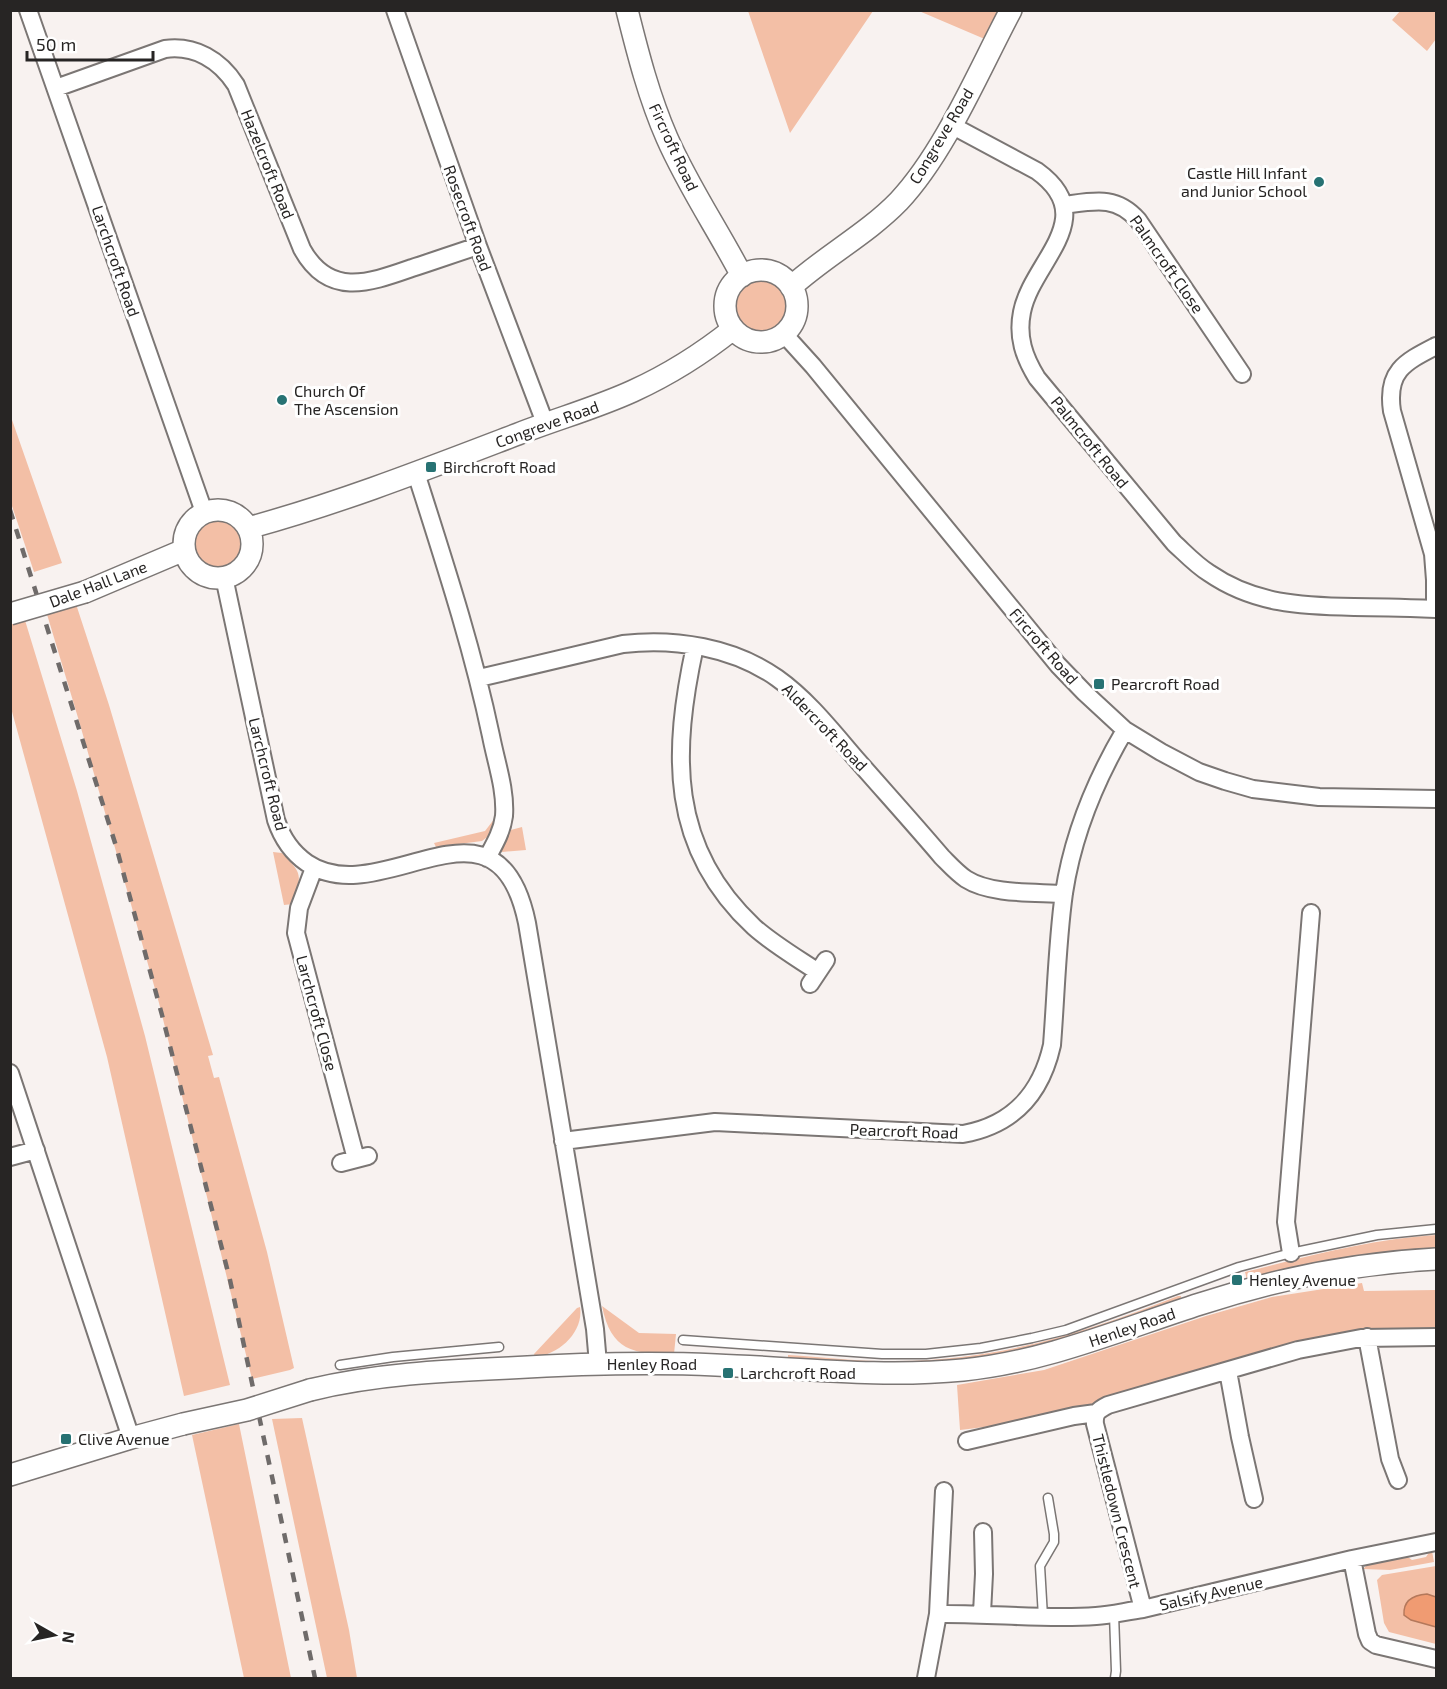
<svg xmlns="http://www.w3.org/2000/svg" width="1447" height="1689" font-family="'Exo 2',sans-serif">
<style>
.green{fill:#f3bfa6}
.water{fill:#f09b72;stroke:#b4785b;stroke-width:1.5}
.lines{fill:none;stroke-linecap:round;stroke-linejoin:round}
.service-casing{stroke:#7b7674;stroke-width:11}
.minor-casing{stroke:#7b7674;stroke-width:20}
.tertiary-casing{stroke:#7b7674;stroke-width:24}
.service{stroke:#fff;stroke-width:8}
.minor{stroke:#fff;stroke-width:16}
.tertiary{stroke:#fff;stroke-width:21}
.rail{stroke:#6f6b6a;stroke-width:4.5;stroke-dasharray:10 10;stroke-linecap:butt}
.tertiary-bridge-casing{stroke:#7b7674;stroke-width:24;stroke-linecap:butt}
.tertiary-bridge{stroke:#fff;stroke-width:21}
.poi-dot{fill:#277273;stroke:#fff;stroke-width:2}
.labels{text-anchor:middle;stroke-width:6;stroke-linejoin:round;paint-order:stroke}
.street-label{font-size:16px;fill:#272524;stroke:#fff}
.poi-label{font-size:16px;fill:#272524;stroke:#fff;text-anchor:start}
</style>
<rect width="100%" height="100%" fill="#f8f2f0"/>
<path class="green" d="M1401,10L1436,11V39L1427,51L1392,20Z
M748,11H873L790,133Z
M919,11H1011L994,43Z
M735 307a26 26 0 1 1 52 0a26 26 0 1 1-52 0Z
M11,417L62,563L34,572L11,503Z
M191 544a26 26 0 1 1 52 0a26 26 0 1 1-52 0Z
M75,601L109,705L213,1055L208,1056L214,1078L219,1077L267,1252L294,1368L290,1370L252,1379L159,1003L79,721L46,611Z
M24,617L77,791L145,1036L230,1385L184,1396L107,1057L11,708L10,622Z
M495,818H498L490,835L482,841L436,847L434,843L485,831Z
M522,827L526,850L502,852L501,846L507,831Z
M273,852L282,853C305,876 300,875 293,904L284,905Z
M1436,1235V1249L1247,1280L1245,1272C1308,1256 1372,1239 1436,1235Z
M1362,1283L1364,1291L1436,1290V1329C1419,1329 1399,1327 1382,1329C1238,1347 1105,1415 960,1430L957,1385L1044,1370L1206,1316L1272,1297Z
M1178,1296H1181V1299C1117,1322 1052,1348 984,1358C919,1368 853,1363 788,1360V1355C824,1357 861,1362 898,1361C1000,1360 1084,1333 1178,1296Z
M602,1306L639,1333L676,1334L674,1354C633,1354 611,1351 602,1306Z
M580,1307C584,1332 559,1355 535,1357L534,1354L577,1308Z
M302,1418L349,1630L357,1678H327L272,1419Z
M239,1424L291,1678H244L192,1435Z
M1430,1551H1432L1434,1562L1390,1570L1363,1569L1368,1564L1405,1555L1412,1560L1426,1557Z
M1436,1566V1644L1389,1632L1384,1623L1377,1580L1382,1575Z"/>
<path class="water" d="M1427,1594L1436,1597V1627L1411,1620L1404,1615C1403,1600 1413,1595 1427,1594Z"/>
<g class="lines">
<defs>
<path id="service" d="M683,1340L882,1354H926L981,1348L1032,1338L1066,1330L1239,1267L1291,1253L1377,1235L1436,1229
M340,1365L393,1357L499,1347
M1114,1614L1116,1671L1115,1678
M1043,1617L1040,1566L1054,1542V1534L1048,1498"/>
<path id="minor" d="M28,10L204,512
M395,10L478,246L545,423
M56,88L165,49C195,45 220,60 236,85L302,249C329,298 369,283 412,268C434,261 456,253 478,246
M951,125L1037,171C1102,218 1032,261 1022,312C1017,337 1024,357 1037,378L1174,543C1185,553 1196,565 1209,573C1254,604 1301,606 1354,607C1381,607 1409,608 1436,609
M1064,205C1094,201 1116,195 1138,220L1242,374
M784,334L813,366L1058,665L1085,693L1125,730L1161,752L1199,772L1225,781L1253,789L1319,797L1436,799
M416,473C444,561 472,646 491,736C496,762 506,790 504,816C502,832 494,845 487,858
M224,577L276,820C282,838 291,852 307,863C382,914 497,777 527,923L595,1329L598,1364
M1435,609V580L1433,554L1392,411C1386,371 1405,362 1436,346
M695,646C672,752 668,847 754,927C773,944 797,958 818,972
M479,678L623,644C675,638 733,647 777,678C808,700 832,731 857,760C885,792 914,824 942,857C949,864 957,873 966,879C991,895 1035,892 1064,894
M314,868L299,908L296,933L356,1159
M810,984L826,960
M10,1073L131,1438
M563,1141L715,1122L963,1134C1013,1125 1041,1094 1052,1045C1056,995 1057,943 1064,893C1073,834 1095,781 1125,730
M10,1157L36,1150
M341,1163L368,1156
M1291,1253L1286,1222L1311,913
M1367,1337L1390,1459L1398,1480
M1228,1371L1240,1437L1254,1499
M967,1441L1074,1416L1096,1413
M1352,1559L1367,1634L1370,1641L1376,1645L1436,1659
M1143,1609L1095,1424C1094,1413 1098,1410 1108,1405L1298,1350L1361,1338L1436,1337
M982,1613L984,1574L983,1532
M938,1614C991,1613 1044,1620 1096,1616C1112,1615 1127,1611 1143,1609L1352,1559L1436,1542
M926,1678L938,1614L944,1491"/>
<path id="tertiary" d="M627,10C638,54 649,97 667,138C688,186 718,230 742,276
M725 306a36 36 0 1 1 72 0a36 36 0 1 1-72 0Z
M791,287C825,256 867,234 899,201C945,152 979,70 1011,10
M184 544a34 34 0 1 1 68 0a34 34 0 1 1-68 0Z
M248,528C340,503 429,468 518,434C556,419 596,408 633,391C668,375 703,353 733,329
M85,592L184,550
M310,1390C375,1374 442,1371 509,1368C578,1364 647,1362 716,1365C798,1368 880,1378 963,1370C1045,1362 1122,1329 1200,1304C1276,1279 1357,1263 1436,1259
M10,1475L131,1438L183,1424"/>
</defs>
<use href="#service" class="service-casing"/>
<use href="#minor" class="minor-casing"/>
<use href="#tertiary" class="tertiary-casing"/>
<use href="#service" class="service"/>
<use href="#minor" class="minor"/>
<use href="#tertiary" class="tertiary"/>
<path class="rail" d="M10,510L116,846L162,1015L230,1280L315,1678"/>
<defs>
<path id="tertiary-bridge" d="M10,614L85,592
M183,1424L247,1410L310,1390"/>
</defs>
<use href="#tertiary-bridge" class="tertiary-bridge-casing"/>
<use href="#tertiary-bridge" class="tertiary-bridge"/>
</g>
<g class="poi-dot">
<circle cx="1319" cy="182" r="6"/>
<circle cx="282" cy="400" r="6"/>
<rect x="425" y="461" width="12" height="12" rx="3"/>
<rect x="1093" y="678" width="12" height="12" rx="3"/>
<rect x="1231" y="1274" width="12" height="12" rx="3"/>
<rect x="722" y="1367" width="12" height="12" rx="3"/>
<rect x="60" y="1433" width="12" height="12" rx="3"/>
</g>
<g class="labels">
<g class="street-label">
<text transform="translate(941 136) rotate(-59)" y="6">Congreve Road</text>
<text transform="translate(674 147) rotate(65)" y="6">Fircroft Road</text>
<text transform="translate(268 164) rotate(68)" y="6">Hazelcroft Road</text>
<text transform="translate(468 218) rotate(70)" y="6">Rosecroft Road</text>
<text transform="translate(116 261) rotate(71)" y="6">Larchcroft Road</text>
<text transform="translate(1167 264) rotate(55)" y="6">Palmcroft Close</text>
<text transform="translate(547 424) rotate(-20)" y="6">Congreve Road</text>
<text transform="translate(1090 442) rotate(51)" y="6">Palmcroft Road</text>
<text transform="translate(98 584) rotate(-21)" y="6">Dale Hall Lane</text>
<text transform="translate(1044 646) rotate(49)" y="6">Fircroft Road</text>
<text transform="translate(825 727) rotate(46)" y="6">Aldercroft Road</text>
<text transform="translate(268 774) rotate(76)" y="6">Larchcroft Road</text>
<text transform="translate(317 1013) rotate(75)" y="6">Larchcroft Close</text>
<text transform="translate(904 1131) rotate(2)" y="6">Pearcroft Road</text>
<text transform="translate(1132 1327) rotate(-19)" y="6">Henley Road</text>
<text x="652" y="1370">Henley Road</text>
<text transform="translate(1117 1511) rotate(76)" y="6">Thistledown Crescent</text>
<text transform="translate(1211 1593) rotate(-13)" y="6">Salsify Avenue</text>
</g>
<g class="poi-label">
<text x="1307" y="179" text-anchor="end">Castle Hill Infant<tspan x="1307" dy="18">and Junior School</tspan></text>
<text x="294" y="397">Church Of<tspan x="294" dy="18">The Ascension</tspan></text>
<text x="443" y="473">Birchcroft Road</text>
<text x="1111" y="690">Pearcroft Road</text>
<text x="1249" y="1286">Henley Avenue</text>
<text x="740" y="1379">Larchcroft Road</text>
<text x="78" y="1445">Clive Avenue</text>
</g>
</g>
<rect width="1447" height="1689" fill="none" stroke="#272524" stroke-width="24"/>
<g transform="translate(54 1635) rotate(99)" stroke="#ffffff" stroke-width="4.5" paint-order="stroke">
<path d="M0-4.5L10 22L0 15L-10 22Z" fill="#272524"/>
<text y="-9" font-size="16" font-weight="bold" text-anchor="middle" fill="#272524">N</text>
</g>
<path d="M27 51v9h126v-9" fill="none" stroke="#272524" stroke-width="3"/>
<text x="36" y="51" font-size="18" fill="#272524" stroke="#ffffff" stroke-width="4.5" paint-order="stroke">50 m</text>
</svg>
